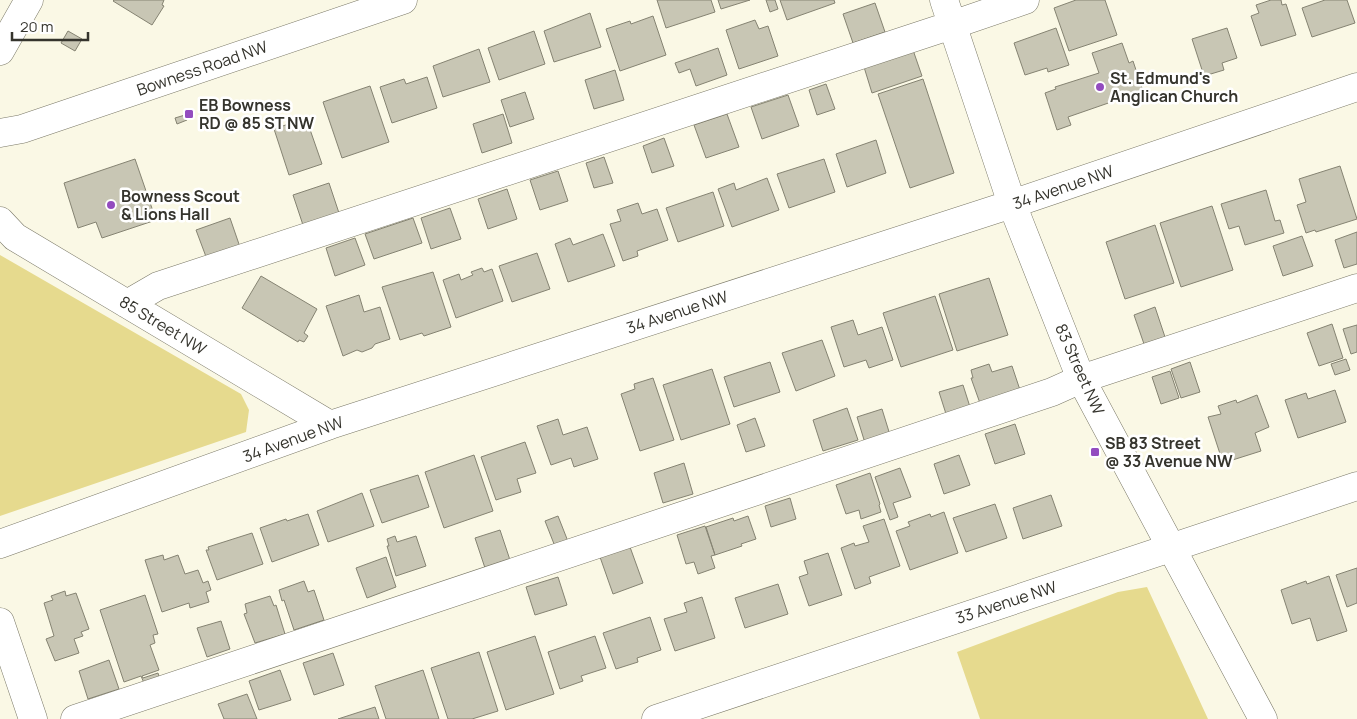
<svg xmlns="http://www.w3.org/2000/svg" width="1357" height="719" font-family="Manrope,sans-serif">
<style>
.green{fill:#e6da8e}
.building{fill:#c8c6b4;stroke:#858372}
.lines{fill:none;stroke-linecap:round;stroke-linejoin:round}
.minor-casing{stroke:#7a7867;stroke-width:29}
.minor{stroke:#fff;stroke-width:28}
.poi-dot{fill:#934cbf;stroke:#fff;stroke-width:2}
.labels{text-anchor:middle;stroke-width:5;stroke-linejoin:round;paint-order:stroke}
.street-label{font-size:16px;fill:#35342d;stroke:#fff}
.poi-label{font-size:16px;font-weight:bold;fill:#35342d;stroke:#fff;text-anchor:start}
</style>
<rect width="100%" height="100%" fill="#faf8e5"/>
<path class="green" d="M0,255L241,394L249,410L246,432L0,516Z
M1147,587L1208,719H980L957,652L1118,592Z"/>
<path class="building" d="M114,0H164L162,5L164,6L152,25L113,1Z
M657,0H711L715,12L666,28Z
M718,0H750L721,9Z
M766,0H775L778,9L770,12Z
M780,0H834L835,3L787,20Z
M1076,0H1105L1117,35L1069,51L1054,8Z
M1271,0H1281L1282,5L1286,4L1296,35L1261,46L1251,16L1259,13L1256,5Z
M1325,0H1347L1355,23L1312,37L1302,8Z
M875,3L885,32L853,43L843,14Z
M590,13L601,47L554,62L544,31Z
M653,16L666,55L620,71L606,29L630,21L631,24Z
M755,20L759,29L768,26L778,56L739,69L726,30Z
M1056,28L1069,65L1048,72L1047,68L1025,75L1014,43Z
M1227,28L1237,58L1222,63L1224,70L1204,76L1192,39Z
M68,31L82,39L75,51L61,43Z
M534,31L545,64L499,80L488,48Z
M1122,43L1129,63L1133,61L1143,91L1068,117L1071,125L1057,130L1045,93L1056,89L1055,87L1099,73L1092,53Z
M718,48L727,75L696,86L690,69L679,73L675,63Z
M479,49L490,82L443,97L433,66Z
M913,50L922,76L872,93L864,67Z
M615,70L624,100L594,109L585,80Z
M427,77L437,108L392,123L380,87L404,79L406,84Z
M923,79L954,173L910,188L878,94Z
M826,84L835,109L817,115L809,90Z
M370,86L389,142L342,158L323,102Z
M525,92L534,119L510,127L501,100Z
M788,95L799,126L762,139L751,107Z
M503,114L512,143L482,153L473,124Z
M727,114L739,147L706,158L694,125Z
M185,115L187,120L177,124L175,118Z
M306,118L322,164L289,175L274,129Z
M664,138L674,166L652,173L643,146Z
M876,140L886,173L847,187L836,154Z
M604,157L613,183L594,188L586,163Z
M135,159L156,220L102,238L96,222L78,228L64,183Z
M824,159L835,192L789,208L777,174Z
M1340,166L1357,219L1316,232L1315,230L1306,233L1297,205L1306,202L1299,179Z
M558,171L568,201L540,210L530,180Z
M767,178L779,210L732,227L718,189L734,183L736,190Z
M329,183L339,213L303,225L293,195Z
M507,189L517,219L488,229L478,199Z
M1266,190L1275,221L1280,220L1284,233L1245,245L1239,226L1229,229L1221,204Z
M713,192L724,226L678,242L666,208Z
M638,203L642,214L657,209L668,240L637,251L638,256L623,261L610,224L621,221L617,210Z
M1212,206L1233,270L1181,287L1160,223Z
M450,208L461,239L431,249L421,218Z
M230,218L241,250L208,262L196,230Z
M413,218L422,243L374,259L365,234Z
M1155,225L1174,283L1125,299L1106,242Z
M1357,232V264L1344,268L1335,240Z
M603,234L615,266L568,282L555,244L570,238L573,245Z
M1302,236L1313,266L1283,276L1273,246Z
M355,238L365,265L335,276L326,248Z
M537,253L550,289L512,302L499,266Z
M482,268L484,272L492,269L503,301L456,318L443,280L459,274L461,280L473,275L471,272Z
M433,272L451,327L424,336L422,333L400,340L382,287Z
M261,276L317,309L304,333L308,336L304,342L299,340L298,342L242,308Z
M989,278L1008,335L957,351L939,294Z
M359,295L364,312L380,307L390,339L375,344L372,348L362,352L357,350L343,356L326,306Z
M935,296L953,350L901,367L883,313Z
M1155,307L1165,337L1144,344L1134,315Z
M853,320L858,335L882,327L893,360L869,368L866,360L844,367L831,327Z
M1332,324L1343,358L1319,366L1307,333Z
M1357,325V352L1351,354L1343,329Z
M822,340L835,376L796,391L782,353Z
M1346,359L1350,370L1335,375L1331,364Z
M770,362L780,392L734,407L724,377Z
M1190,362L1200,392L1181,398L1171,369Z
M989,364L992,372L1012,366L1021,393L981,406L971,378H973L971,370Z
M712,369L730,424L681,440L663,385Z
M1170,371L1179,398L1161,404L1152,377Z
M653,378L674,440L640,451L621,394L635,389L634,384Z
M963,385L971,410L947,417L939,392Z
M1335,390L1346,422L1298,438L1285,400L1306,393L1308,399Z
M1257,395L1269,427L1255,433L1261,451L1223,463L1208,417L1221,414L1218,406L1236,400L1237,403Z
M847,408L858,440L823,451L813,420Z
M882,409L890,435L865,443L857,417Z
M755,418L765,446L746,452L737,425Z
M558,419L563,435L587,427L598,459L574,467L571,458L551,465L537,426Z
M1015,424L1025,454L995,464L985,434Z
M525,442L536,473L517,479L521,492L496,500L481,457Z
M474,455L493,511L444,528L425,472Z
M959,455L970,485L944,494L934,464Z
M684,463L693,494L663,503L654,473Z
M900,468L911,497L893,503L898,517L890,520L875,477Z
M870,473L880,504L879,505L881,512L861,519L859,510L846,514L836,485Z
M418,475L429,507L382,523L370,490Z
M362,493L374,526L328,542L317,511Z
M1051,495L1062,526L1023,539L1013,508Z
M790,498L796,519L771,527L765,506Z
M995,504L1007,538L966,552L953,518Z
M944,512L958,553L910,570L896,531L910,526L908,522L930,514L931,517Z
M308,514L319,545L272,562L260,528L286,519L287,521Z
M558,516L569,544L556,549L545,521Z
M748,516L756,539L741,544L742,546L715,555L706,527L733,518L734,521Z
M884,519L900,566L869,577L871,583L855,589L841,548L854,543L855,546L869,542L863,526Z
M705,526L715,555L711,556L715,568L698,574L694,562L686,564L677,535Z
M500,530L510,560L485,568L475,538Z
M252,533L263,564L217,580L206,550H209L208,547Z
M395,536L397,542L416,536L426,566L396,576L387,546H389L387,539Z
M630,547L643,583L613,594L600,557Z
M828,553L842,595L809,606L799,577L808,574L804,561Z
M163,555L164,560L178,555L185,574L198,570L203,583L208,581L211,590L206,592L209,602L190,608L189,603L162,612L145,560Z
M386,557L396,587L367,598L356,568Z
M1357,568V603L1347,607L1336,575Z
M1329,576L1347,631L1317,641L1310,618L1292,624L1281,590L1306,581L1307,584Z
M558,577L567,605L535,615L526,587Z
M304,581L308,592L314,590L324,620L294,630L284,600L282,601L279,590Z
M778,584L788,614L745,628L735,598Z
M65,591L66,596L76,593L89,629L81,632L83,636L74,639L79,653L55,661L46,639L54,636L44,603L53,600L51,596Z
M145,595L158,634L153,635L155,643L150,645L159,670L142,676L143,678L158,673L160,680L144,683L141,676L124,682L100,610Z
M270,596L274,606L276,605L285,634L255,643L244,614L247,613L245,604Z
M702,597L715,638L675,651L664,619L687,612L684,603Z
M650,617L661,650L637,658L638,662L616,669L603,633Z
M221,621L230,649L207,657L197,628Z
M535,636L554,694L506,710L487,652Z
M595,636L606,668L581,676L583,681L560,689L548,652Z
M479,652L498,711L472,719H448L431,668Z
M333,653L344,685L314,695L303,663Z
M109,660L119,689L88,699L79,671Z
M280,670L291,700L259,710L249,681Z
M423,670L439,719H386L375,686Z
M247,694L257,719H224L218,704Z
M375,707L379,719H338L341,718Z"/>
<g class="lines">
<defs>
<path id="minor" d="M944,0L1012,204L1081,379L1263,719
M0,51L29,0
M0,133L22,129L403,0
M0,221L15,237L330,425
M127,304L158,286L952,25L1025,0
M0,544L330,425L1012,204L1357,87
M0,622L33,719
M75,719L1052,392L1081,379L1357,288
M656,719L1357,486"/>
</defs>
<use href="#minor" class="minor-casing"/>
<use href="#minor" class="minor"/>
</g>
<g class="poi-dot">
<circle cx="1100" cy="87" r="5"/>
<rect x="184" y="109" width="10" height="10" rx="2.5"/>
<circle cx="111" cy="205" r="5"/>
<rect x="1090" y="447" width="10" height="10" rx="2.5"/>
</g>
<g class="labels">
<g class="street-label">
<text transform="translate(202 68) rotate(-19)" y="6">Bowness Road NW</text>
<text transform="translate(1063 187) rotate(-19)" y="6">34 Avenue NW</text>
<text transform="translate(677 312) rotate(-18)" y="6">34 Avenue NW</text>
<text transform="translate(163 325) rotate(31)" y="6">85 Street NW</text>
<text transform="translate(1080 369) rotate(66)" y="6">83 Street NW</text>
<text transform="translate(293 439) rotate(-20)" y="6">34 Avenue NW</text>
<text transform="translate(1006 602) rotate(-18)" y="6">33 Avenue NW</text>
</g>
<g class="poi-label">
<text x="1110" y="84">St. Edmund's<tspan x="1110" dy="18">Anglican Church</tspan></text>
<text x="199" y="111">EB Bowness<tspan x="199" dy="18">RD @ 85 ST NW</tspan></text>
<text x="121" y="202">Bowness Scout<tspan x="121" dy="18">&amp; Lions Hall</tspan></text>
<text x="1105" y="449">SB 83 Street<tspan x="1105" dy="18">@ 33 Avenue NW</tspan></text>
</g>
</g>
<path d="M12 32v8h76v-8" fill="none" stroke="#35342d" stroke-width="2.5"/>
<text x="20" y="32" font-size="15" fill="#35342d" stroke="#ffffff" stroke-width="4" paint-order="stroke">20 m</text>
</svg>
